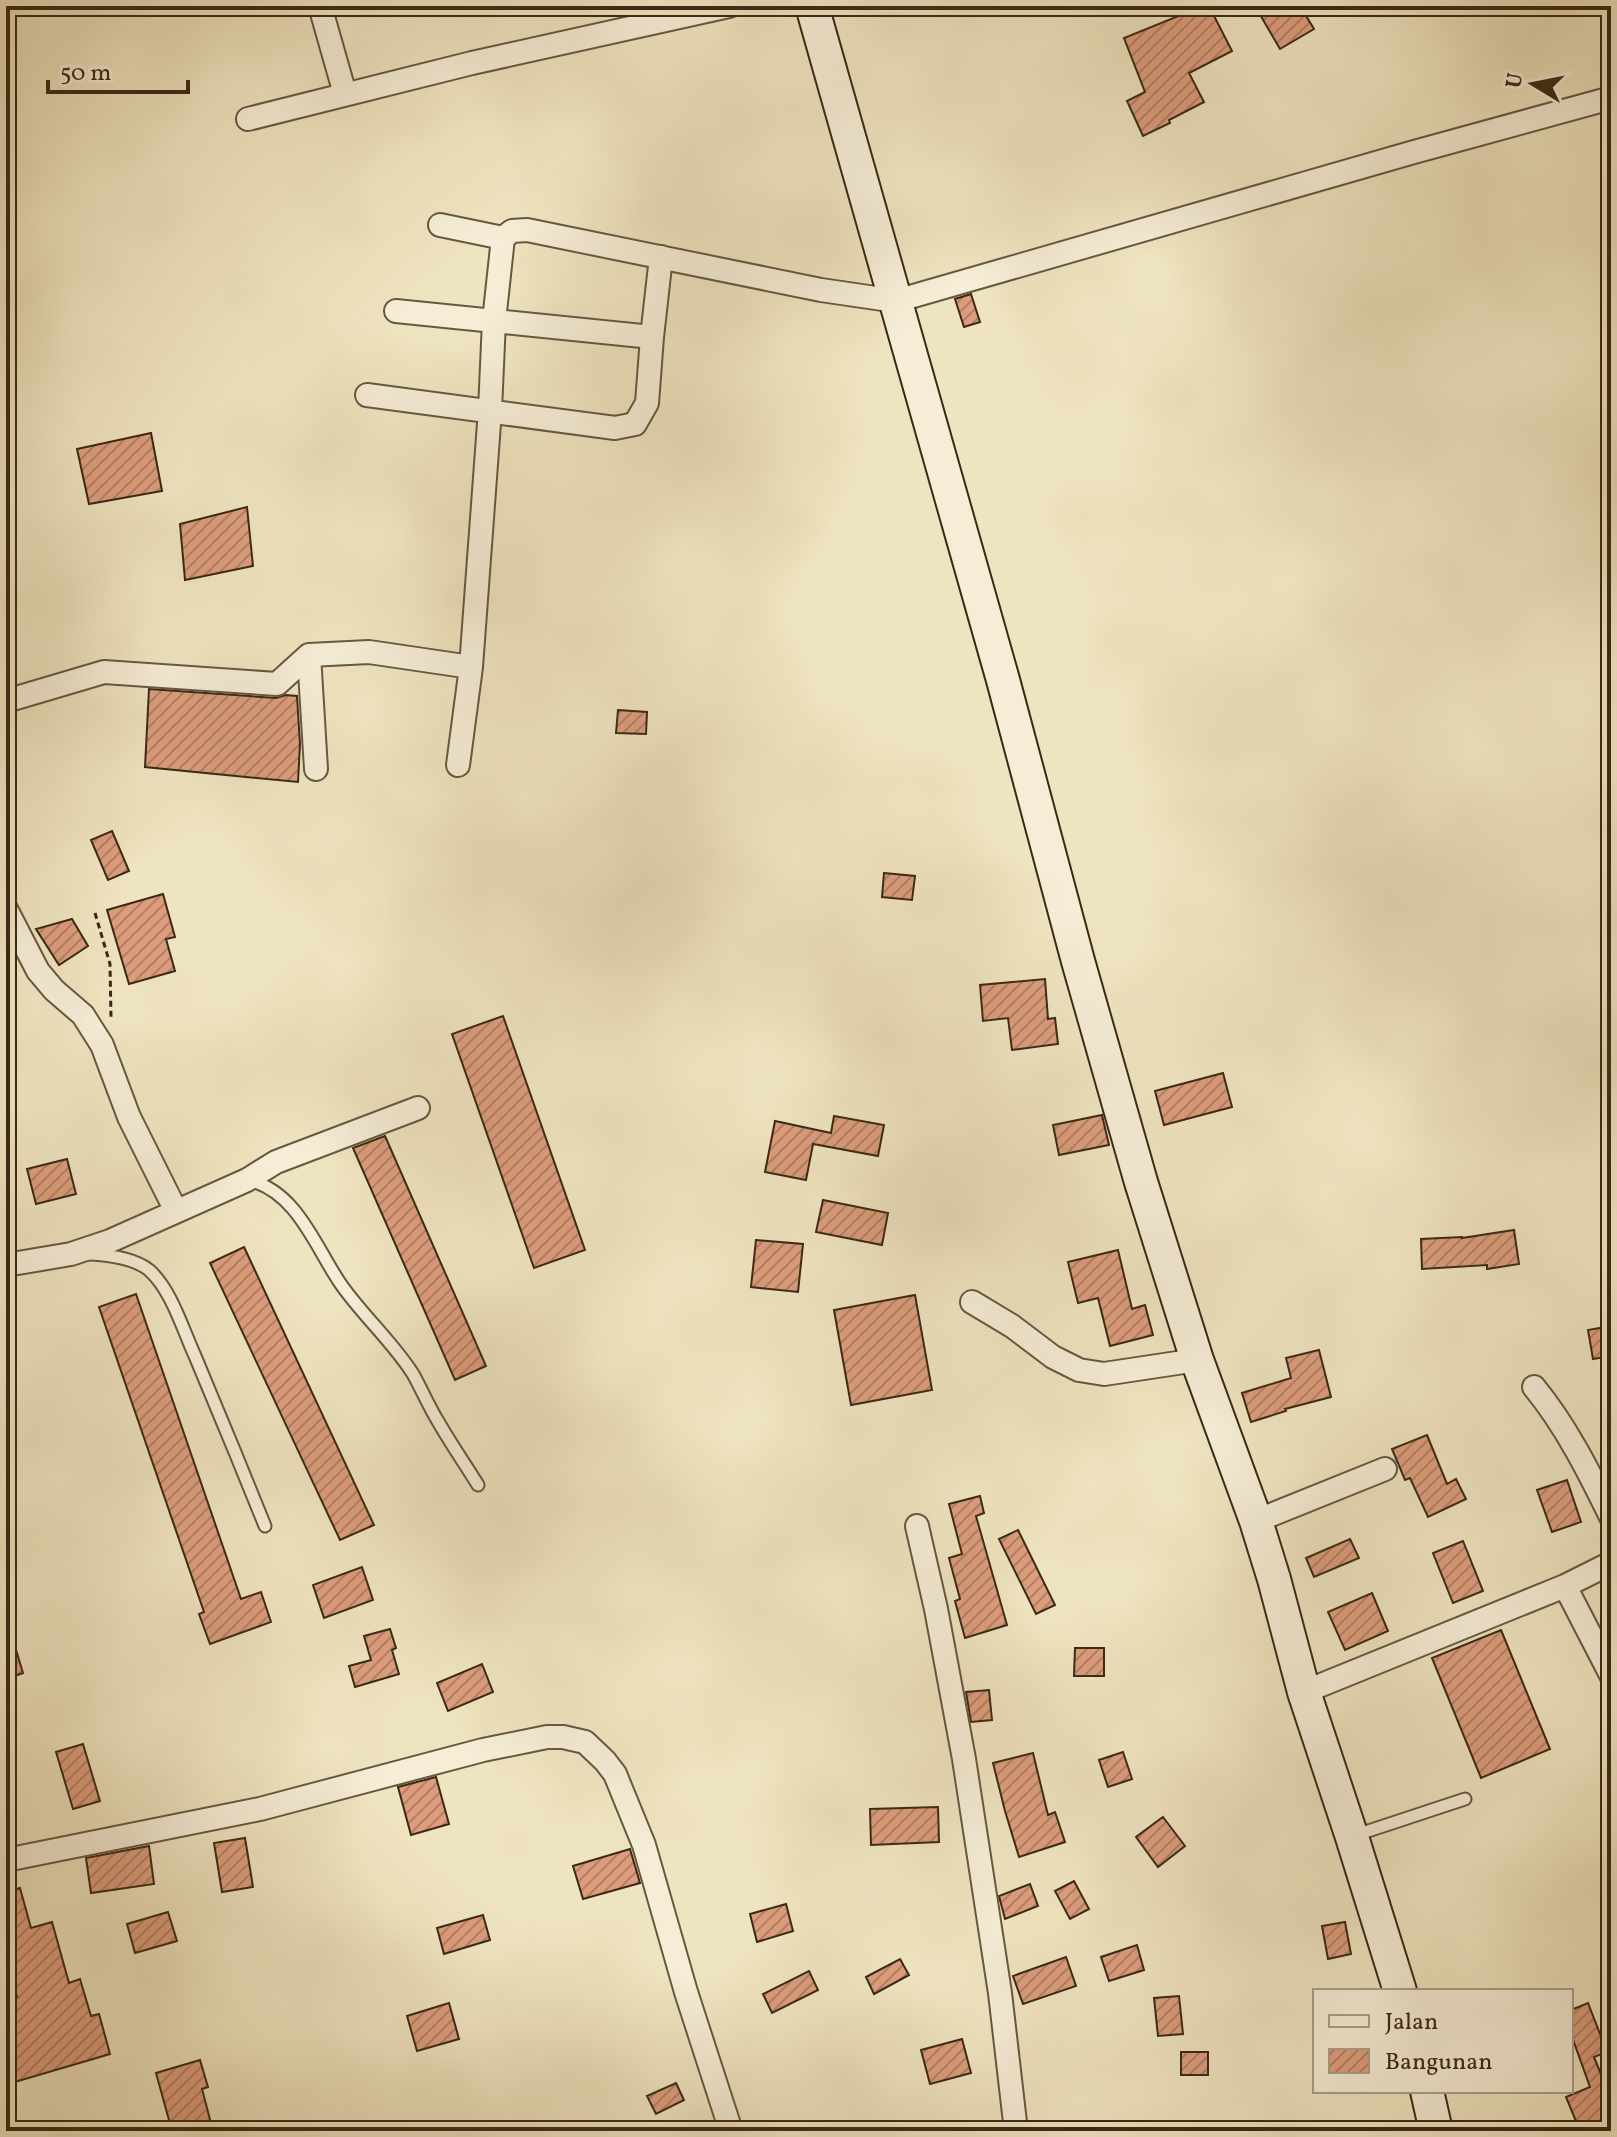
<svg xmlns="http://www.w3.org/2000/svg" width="1617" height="2137" font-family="Vollkorn,serif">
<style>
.building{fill:url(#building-hatch);stroke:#392916;stroke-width:2}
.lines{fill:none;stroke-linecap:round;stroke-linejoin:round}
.lane-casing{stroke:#665840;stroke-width:15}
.street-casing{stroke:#665840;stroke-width:26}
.secondary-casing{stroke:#392916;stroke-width:36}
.path{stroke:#392916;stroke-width:3;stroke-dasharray:6 4;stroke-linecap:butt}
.lane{stroke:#f5edd6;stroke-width:11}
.street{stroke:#f5edd6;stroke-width:22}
.secondary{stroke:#f5edd6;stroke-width:32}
</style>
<defs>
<pattern id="building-hatch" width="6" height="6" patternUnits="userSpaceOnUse" patternTransform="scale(2)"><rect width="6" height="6" fill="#dd9d7c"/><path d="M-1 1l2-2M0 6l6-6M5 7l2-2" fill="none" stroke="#b48065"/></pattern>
</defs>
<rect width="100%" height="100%" fill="#efe4c0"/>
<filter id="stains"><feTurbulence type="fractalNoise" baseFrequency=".0025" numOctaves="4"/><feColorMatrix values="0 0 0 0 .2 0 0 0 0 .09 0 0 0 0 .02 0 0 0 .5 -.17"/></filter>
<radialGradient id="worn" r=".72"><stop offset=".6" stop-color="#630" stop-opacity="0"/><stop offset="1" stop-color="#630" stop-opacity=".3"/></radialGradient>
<path class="building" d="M1176,6H1209L1232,51L1189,73L1204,102L1169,120L1170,123L1143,136L1127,101L1145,92L1124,38L1181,15Z
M1255,6H1300L1314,29L1280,49Z
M971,294L980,322L964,327L955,299Z
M151,433L162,491L89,504L77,449Z
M247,507L253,566L185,580L180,524Z
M149,689L276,698L286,695L297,696L300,744L298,782L145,767Z
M618,710L647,712L646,734L616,733Z
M112,831L129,871L108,880L91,840Z
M884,873L915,876L912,900L882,897Z
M163,894L175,937L166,939L175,971L129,984L107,910Z
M72,919L88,946L59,965L36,929Z
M1045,979L1048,1019L1055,1018L1058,1044L1012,1050L1008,1018L983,1021L980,985Z
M503,1016L585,1250L534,1268L452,1034Z
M1223,1073L1232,1107L1164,1125L1155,1091Z
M1102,1115L1109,1145L1059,1155L1053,1125Z
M834,1116L884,1125L878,1156L813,1144L806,1180L765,1172L775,1121L831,1133Z
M385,1136L486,1366L455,1380L353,1148Z
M67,1159L76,1194L36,1204L27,1169Z
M823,1200L888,1213L882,1245L816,1232Z
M1514,1230L1519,1264L1487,1269V1265L1422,1269L1421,1239L1462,1237V1238Z
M756,1240L803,1244L798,1292L751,1287Z
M244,1247L374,1525L340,1540L210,1263Z
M1118,1250L1132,1309L1145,1305L1153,1335L1110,1346L1098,1298L1078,1303L1068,1262Z
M136,1294L241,1599L261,1592L271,1622L210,1644L199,1614L204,1612L99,1307Z
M915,1295L932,1390L851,1405L834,1310Z
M1611,1326V1356L1593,1359L1588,1330Z
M1319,1350L1331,1397L1285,1409L1286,1411L1251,1422L1242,1393L1291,1378L1286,1358Z
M1427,1435L1447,1484L1456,1479L1466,1499L1428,1517L1410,1478L1405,1480L1392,1449Z
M1567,1480L1581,1522L1552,1532L1537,1490Z
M980,1496L984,1513L976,1516L1007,1625L965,1638L955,1601L960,1599L949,1558L962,1554L949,1504Z
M1018,1530L1055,1605L1036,1614L999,1539Z
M1350,1539L1359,1558L1314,1577L1306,1558Z
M1463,1541L1483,1591L1453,1603L1433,1553Z
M362,1567L373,1600L324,1618L313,1585Z
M1372,1593L1388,1631L1345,1650L1328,1612Z
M390,1629L396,1648L392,1650L399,1674L355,1687L349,1666L371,1660L364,1636Z
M6,1630H10L23,1673L6,1679Z
M1501,1630L1550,1749L1481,1778L1432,1658Z
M1075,1648H1104V1676H1074Z
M482,1664L493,1692L448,1711L437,1683Z
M989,1690L992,1720L971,1722L966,1692Z
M83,1744L100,1801L73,1809L56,1752Z
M1123,1752L1132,1779L1108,1787L1099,1760Z
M1033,1753L1048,1815L1055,1812L1065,1842L1019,1857L1005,1811L993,1763Z
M436,1777L449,1824L411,1835L398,1787Z
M938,1807L939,1842L871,1845L870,1809Z
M1163,1817L1185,1846L1158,1867L1136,1837Z
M245,1838L253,1887L222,1892L214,1843Z
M149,1846L154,1884L91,1893L86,1858Z
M630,1849L640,1883L583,1899L573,1866Z
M1074,1881L1089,1909L1070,1919L1055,1891Z
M1030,1884L1038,1906L1005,1919L999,1896Z
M20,1888L31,1928L52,1922L69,1983L80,1979L91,2016L99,2014L110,2054L8,2084L6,2076V2001L17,1997L6,1957V1892Z
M786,1904L793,1931L757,1942L750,1914Z
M168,1912L177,1941L135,1953L127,1924Z
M483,1915L490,1940L444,1954L437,1928Z
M1345,1922L1351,1954L1328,1959L1322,1926Z
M1137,1945L1144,1970L1109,1981L1101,1957Z
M1066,1957L1076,1986L1023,2004L1013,1976Z
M900,1959L909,1975L874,1994L866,1977Z
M809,1971L818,1990L772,2013L763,1994Z
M1179,1996L1183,2034L1158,2036L1154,1998Z
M449,2003L459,2039L417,2051L407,2016Z
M1588,2003L1607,2052L1594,2057L1611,2099V2123L1591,2131H1580L1566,2097L1590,2087L1571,2034V2010Z
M962,2039L971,2073L930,2084L921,2050Z
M1181,2052H1208V2075H1181Z
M200,2060L208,2087L202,2089L213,2131H172L156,2073Z
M676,2083L684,2100L656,2114L647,2096Z"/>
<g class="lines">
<defs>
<path id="lane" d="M249,1180C297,1192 315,1246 340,1283C362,1315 392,1341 413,1374C422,1390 429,1407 439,1423C451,1444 465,1464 478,1485
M90,1254C109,1255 134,1258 149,1270C171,1289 183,1330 195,1356C219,1413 242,1469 265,1526
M1353,1836L1465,1799"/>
<path id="street" d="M320,6L345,94
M248,119L472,63L729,6
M440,225L503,238
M396,311L652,337L661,257
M367,395L615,428L635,424L647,403L652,337
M309,655L316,769
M6,701L104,672L277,684L309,655L369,652L471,667L490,410L494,321L503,238L512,231L527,230L821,290L896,301L1414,152L1611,98
M458,765L471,667
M6,909L38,971L54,990L83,1015L102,1045L129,1117L176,1211
M6,1265L71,1254L110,1241L247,1180L276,1162L418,1108
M972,1302L1012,1326L1053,1357L1079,1370L1104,1374L1197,1360
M1534,1387C1566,1426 1589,1472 1611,1517
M1256,1521L1385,1469
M917,1526L936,1609L964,1759L1000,1993L1016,2131
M1565,1586L1611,1675
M1304,1692L1565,1586L1611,1563
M6,1860L260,1809L483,1750L547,1737H563L585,1742L605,1761L615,1774L644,1845L686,1992L731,2131"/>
<path id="secondary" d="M812,6L1003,680L1078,961L1141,1182L1197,1360L1256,1521L1274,1579L1304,1692L1352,1837L1400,1991
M1427,2091L1436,2131"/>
</defs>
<use href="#lane" class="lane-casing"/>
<use href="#street" class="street-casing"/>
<use href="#secondary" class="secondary-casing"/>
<path class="path" d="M95,913L110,964L111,1018"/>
<use href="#lane" class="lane"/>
<use href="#street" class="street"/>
<use href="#secondary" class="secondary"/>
</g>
<rect width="1617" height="2137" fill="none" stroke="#efe4c0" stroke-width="32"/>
<rect x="8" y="8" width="1601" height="2121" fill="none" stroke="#392916" stroke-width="4"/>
<rect x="16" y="16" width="1585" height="2105" fill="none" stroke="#392916" stroke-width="2"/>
<rect x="1313" y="1989" width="260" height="104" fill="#f5edd6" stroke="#aa9f89" stroke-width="2"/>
<rect x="1329" y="2015" width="40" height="12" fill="#f5edd6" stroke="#aa9f89" stroke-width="2"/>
<text x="1385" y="2029" font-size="24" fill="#392916">Jalan</text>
<rect x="1329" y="2049" width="40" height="24" fill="url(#building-hatch)" stroke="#aa9f89" stroke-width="2"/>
<text x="1385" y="2069" font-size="24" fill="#392916">Bangunan</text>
<g transform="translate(1533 84) rotate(280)" stroke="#f5edd6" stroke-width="6" paint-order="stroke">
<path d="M0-6L14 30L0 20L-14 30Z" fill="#392916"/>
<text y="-12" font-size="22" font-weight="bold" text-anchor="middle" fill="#392916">U</text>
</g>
<path d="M48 80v12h140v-12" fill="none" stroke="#392916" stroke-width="4"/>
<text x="60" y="80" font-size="24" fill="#392916" stroke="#f5edd6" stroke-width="6" paint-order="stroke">50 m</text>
<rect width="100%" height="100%" filter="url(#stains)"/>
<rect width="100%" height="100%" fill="url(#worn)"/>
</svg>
